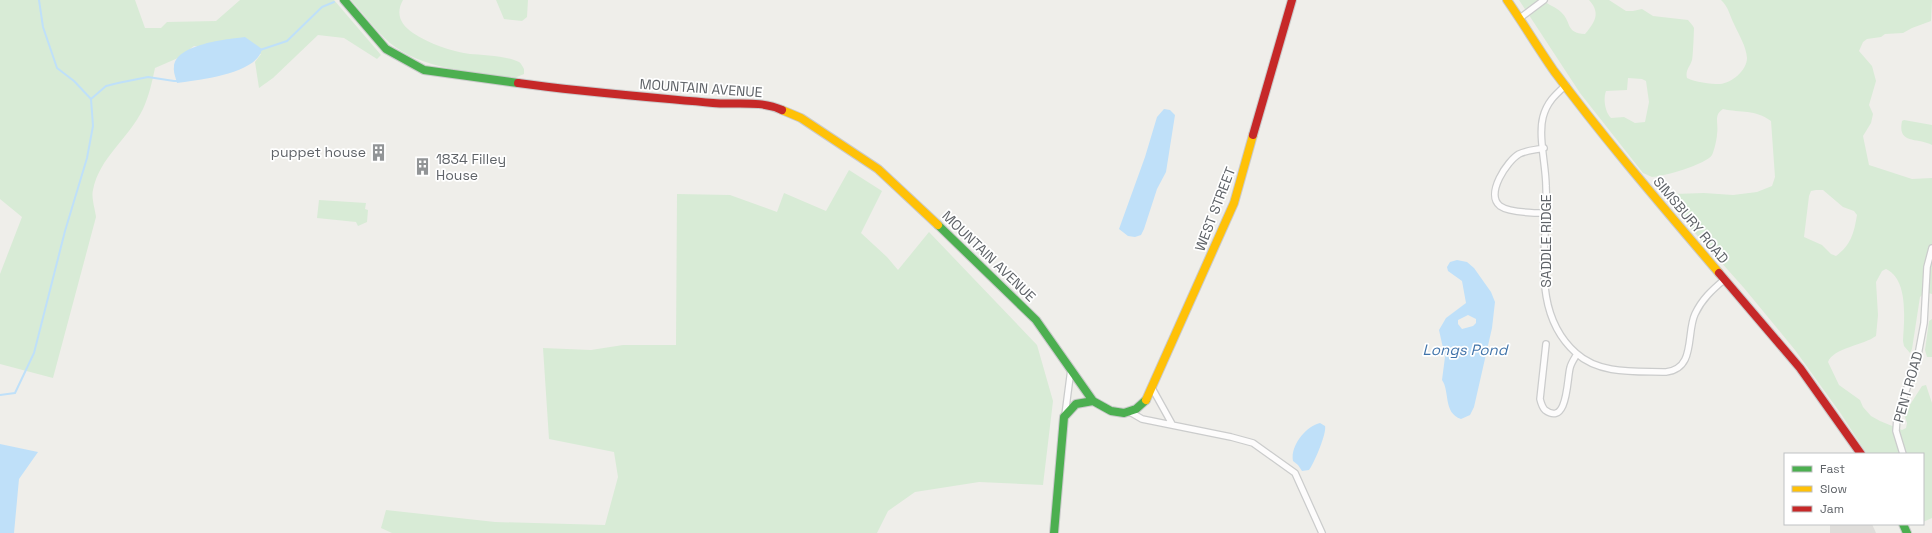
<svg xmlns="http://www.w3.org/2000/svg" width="1932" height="533" font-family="'Space Grotesk',sans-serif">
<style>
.industrial{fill:#dfddda}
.green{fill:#d8ebd6;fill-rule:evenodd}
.water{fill:#bfe0f9;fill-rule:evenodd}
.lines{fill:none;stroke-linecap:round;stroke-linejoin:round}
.stream{stroke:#bfe0f9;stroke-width:2}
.street-casing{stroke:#cbcccc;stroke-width:8}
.fast-casing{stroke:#cacacb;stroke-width:10}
.slow-casing{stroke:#cacacb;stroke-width:10}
.jam-casing{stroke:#cacacb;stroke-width:10}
.street{stroke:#fdfcfc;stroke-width:5.5}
.fast{stroke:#4caf50;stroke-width:8}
.slow{stroke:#ffc107;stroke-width:8}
.jam{stroke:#c62828;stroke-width:8}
.labels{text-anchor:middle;stroke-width:3.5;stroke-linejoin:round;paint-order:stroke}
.street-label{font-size:14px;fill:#5f6368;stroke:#fff}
.poi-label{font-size:14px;fill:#5f6368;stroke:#fff;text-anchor:end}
.water-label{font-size:15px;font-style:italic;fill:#4174aa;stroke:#fff}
</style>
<rect width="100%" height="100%" fill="#efeeea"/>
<path class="industrial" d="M1830,524H1872L1876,533H1830Z"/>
<path class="green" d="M0,0H135L145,28H161L167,22L216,21L240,0H334L381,55L377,59L344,38L318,35L273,78L259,88L255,62L261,54L194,46L178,58L155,68C152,82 149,96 143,109C129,138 99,158 93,190C91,197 95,209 96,217L53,378L0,364V274L22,217L0,199Z
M351,0H403C395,14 401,25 413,33C430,44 450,51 470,54C482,55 508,56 519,62C521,63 523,67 524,69V74L512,79C473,72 421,69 390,43C376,31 364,14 351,0Z
M496,0H528L527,17L522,21L504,19Z
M1519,0H1543C1548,5 1556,7 1561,12C1572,22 1565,33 1585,34C1595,22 1601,13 1589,0H1609L1626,11H1633L1642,9L1653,16L1688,20C1690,23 1693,25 1694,28C1694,30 1693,58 1692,60C1690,67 1685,70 1687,78C1695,82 1710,84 1720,84C1732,83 1747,70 1747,58C1746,46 1739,35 1734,24C1730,16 1728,6 1721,0H1932L1931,21L1912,28L1903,33L1885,34L1881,37L1867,39L1863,42L1859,51L1872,66L1876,81L1869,105L1873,114L1871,123L1863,136L1869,165L1912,179L1932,178V294L1925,292L1920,297L1912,349L1910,353L1904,346L1903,341C1904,320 1909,280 1886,269L1882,271L1876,282L1878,315L1876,336C1864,345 1833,348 1828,362L1839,385L1860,400L1863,407L1871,416L1880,421L1902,430L1906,428L1907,423L1904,414L1922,386L1926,385L1932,403V518L1923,522V454H1867L1841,414L1795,350L1744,288L1679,215L1671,197L1674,194L1704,193L1733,195L1757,192L1772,186L1775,177L1771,121C1755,109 1741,113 1723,109C1713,115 1719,124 1717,134C1717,139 1714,151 1712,155C1707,164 1662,177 1652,177C1649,176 1646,174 1643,173L1580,93ZM1628,78L1642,79L1646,81L1649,102L1645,122L1635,123L1624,117L1611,118C1605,112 1603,99 1606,91L1627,90ZM1816,190H1823L1843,207L1854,211L1857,215C1854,233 1851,245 1836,256L1831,254L1822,245L1804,237L1809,196L1811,191Z
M1904,120L1932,125V145C1918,137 1897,145 1902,121Z
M849,170L882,191L861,233L887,257L898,270L929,232L1037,345L1053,401L1043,485L979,482L915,492L888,511L877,533H392L381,528L386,510L495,522L605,525L618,477L614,452L549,439L543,348L591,350L623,345H676L677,194L730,195L777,212L784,193L826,211Z
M319,200L366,203L365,209L368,210L367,222L358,226L356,222L317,218Z
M1932,319V357H1927L1925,350L1929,321Z"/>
<path class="water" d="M245,37L262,49C257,74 198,80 177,83C176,78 173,72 174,67C175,44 228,39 245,37Z
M1164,109L1170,110L1175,115L1166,172L1157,189L1144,229L1141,235L1135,237L1128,236L1119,229L1145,157L1157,117Z
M1457,260L1467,262L1474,268L1491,292L1495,302L1492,328L1474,407L1470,415L1461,419C1443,413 1450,391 1442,380L1445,357L1439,330L1446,318L1466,303L1462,281L1448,271L1447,267L1450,262ZM1468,315L1476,319V323L1473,326L1462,329L1458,324V320Z
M1320,423L1325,426C1327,433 1314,464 1309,470L1302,471L1298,465L1293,461C1290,446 1306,426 1320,423Z
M0,444L38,452L19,479L14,533H0Z"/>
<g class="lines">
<path class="stream" d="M260,50L287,41L322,7L334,2
M91,99L106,86L118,83L148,77L174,81H177
M0,395L15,393L34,353L65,231L87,158L93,126L91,99L74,81L57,68L43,27L39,0"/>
<defs>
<path id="street" d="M1520,18L1544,0
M1566,85C1555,95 1547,102 1543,117C1538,136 1546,166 1546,186C1549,242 1528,310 1576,353C1600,375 1637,371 1666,372C1696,369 1686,333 1695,314C1702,299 1712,290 1725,279
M1544,148C1536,150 1527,150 1519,154C1507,161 1485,194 1500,206C1510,213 1535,213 1546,213
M1546,344L1540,399C1541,403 1542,407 1545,410C1568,427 1567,378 1570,368C1571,363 1574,359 1577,354
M1152,388L1172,424
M1130,412L1142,419L1231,437L1253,443L1295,473L1322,533
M1065,415L1071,369
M1903,454L1896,431L1897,418L1918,355L1924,323L1927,267L1932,248"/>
<path id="fast" d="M344,0L386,49L424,70L518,83
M938,225L1036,320L1093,401L1111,411L1124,413L1136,409L1146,400
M1903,524L1907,533
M1054,533L1064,417L1076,404L1093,401"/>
<path id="slow" d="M1507,0C1523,23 1538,48 1554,71C1606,141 1663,207 1719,273
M782,110L801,118L878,169L938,225
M1146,400L1234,203L1253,135"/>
<path id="jam" d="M518,83C582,92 648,97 713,103C736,105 760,100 782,110
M1253,135L1292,0
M1719,273L1800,368L1861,454"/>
</defs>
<use href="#street" class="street-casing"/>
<use href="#fast" class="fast-casing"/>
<use href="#slow" class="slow-casing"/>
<use href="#jam" class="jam-casing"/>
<use href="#street" class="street"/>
<use href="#fast" class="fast"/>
<use href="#slow" class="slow"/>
<use href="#jam" class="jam"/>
</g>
<defs>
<symbol id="building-bare" viewBox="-9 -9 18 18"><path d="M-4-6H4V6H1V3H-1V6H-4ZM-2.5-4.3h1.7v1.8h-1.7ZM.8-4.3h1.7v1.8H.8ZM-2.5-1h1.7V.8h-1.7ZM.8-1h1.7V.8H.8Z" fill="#919496" stroke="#fff" stroke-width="2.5" paint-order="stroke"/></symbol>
</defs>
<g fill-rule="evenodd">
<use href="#building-bare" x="366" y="140" width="25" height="25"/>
<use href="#building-bare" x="410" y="154" width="25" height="25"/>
</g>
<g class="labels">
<g class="street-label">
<text transform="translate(701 88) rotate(4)" y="5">MOUNTAIN AVENUE</text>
<text transform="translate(1215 209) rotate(-69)" y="5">WEST STREET</text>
<text transform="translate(1691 220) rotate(50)" y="5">SIMSBURY ROAD</text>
<text transform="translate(1546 241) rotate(-90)" y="5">SADDLE RIDGE</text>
<text transform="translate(989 256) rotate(44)" y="5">MOUNTAIN AVENUE</text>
<text transform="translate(1908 387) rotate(-74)" y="5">PENT ROAD</text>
</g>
<g class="poi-label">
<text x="366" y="157">puppet house</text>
<text x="436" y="164" text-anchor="start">1834 Filley<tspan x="436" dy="16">House</tspan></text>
</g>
<g class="water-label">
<text x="1465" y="355">Longs Pond</text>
</g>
</g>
<rect x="1784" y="453" width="140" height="72" fill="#ffffff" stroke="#bfc1c3"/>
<rect x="1792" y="466" width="20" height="6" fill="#4caf50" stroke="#bfc1c3"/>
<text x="1820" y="473" font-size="12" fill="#5f6368">Fast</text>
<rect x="1792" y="486" width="20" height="6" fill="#ffc107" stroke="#bfc1c3"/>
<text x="1820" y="493" font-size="12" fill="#5f6368">Slow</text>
<rect x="1792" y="506" width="20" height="6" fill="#c62828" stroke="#bfc1c3"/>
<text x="1820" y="513" font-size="12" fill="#5f6368">Jam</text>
</svg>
